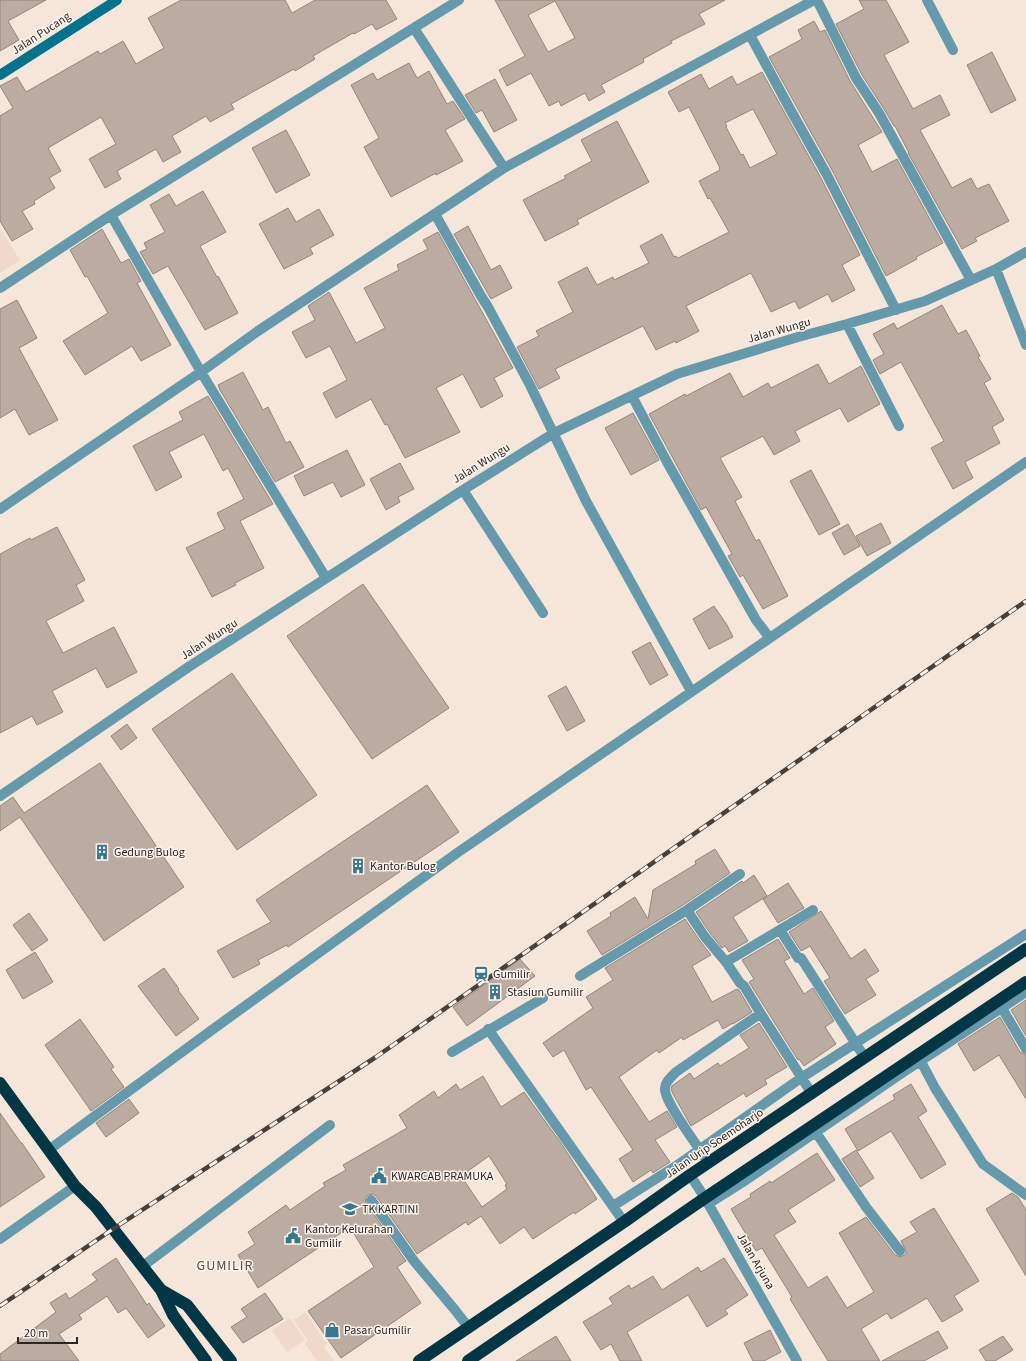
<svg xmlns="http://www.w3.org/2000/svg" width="1026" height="1361" font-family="'Source Sans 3',sans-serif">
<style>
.built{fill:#f0d8ca}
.building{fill:#bbaba1;stroke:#94857b;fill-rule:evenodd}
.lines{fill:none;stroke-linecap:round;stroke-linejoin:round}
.street{stroke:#659aac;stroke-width:10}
.secondary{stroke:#03728d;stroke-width:10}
.highway{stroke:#043745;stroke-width:12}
.rail-casing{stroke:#47403b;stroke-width:4.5}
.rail{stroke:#fef4ed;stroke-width:3;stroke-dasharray:9;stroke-linecap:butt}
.labels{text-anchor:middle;stroke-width:3;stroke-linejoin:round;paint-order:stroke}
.street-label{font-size:12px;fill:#2c2622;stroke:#fef4ed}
.poi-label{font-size:12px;fill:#2c2622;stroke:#fef4ed;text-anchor:start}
.quarter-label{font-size:14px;letter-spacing:1px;fill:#574a40;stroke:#fef4ed}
</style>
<rect width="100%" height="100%" fill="#f6e6da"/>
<path class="built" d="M0,229L20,260L0,273Z
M305,1312L327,1344L324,1347L334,1361H317L305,1344L308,1341L294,1320Z
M290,1318L305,1340L287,1352L272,1330Z"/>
<path class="building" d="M0,0H46L8,21L19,40L0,51Z
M181,0H285L292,13L315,0H386L397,19L376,30L372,24L354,34L353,33L313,56L315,59L295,71L294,69L231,104L234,109L210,122L206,116L172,136L181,152L163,162L156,149L117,171L121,179L105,188L89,159L116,144L101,117L48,148L61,171L49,178L55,188L34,201L35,204L22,211L33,229L12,241L0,221V116L13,108L0,86L17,77L26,92L98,51L100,54L123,41L136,64L164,48L148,18Z
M495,0H725L699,14L705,24L671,41L672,43L643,59L644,62L601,85L605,92L589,101L585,93L561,106L559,101L549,106L531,73L507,86L499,70L525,56ZM555,1L575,38L548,52L528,15Z
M859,0H886L909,42L884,55L913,109L940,95L950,115L920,130L952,188L971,178L977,189L989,184L1009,221L975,238L977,241L962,249L908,153H909L895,126H894L884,109L862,75L836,24L864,9Z
M814,21L820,32L825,30L850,81L882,132L858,145L872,172L897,159L943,243L916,257L917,259L886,276L833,172L769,57L802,39L798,30Z
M992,52L1016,100L991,113L967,65Z
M409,63L417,78L429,71L447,104L453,101L465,119L445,130L463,161L436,175V173L391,197L364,147L379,138L351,85L373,73L377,80Z
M762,72L821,178L860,255L842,265L855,290L832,302L828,294L799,309L795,301L771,312L751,273L686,306L699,331L676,343L675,341L656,350L643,326L555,369L560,378L539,389L517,347L539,336L536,331L573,312L558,282L587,267L597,285L613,277L614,280L649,263L640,246L662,234L674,257L676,256L678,258L729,232L710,198L708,199L699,181L720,170L719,166L689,107L679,112L668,92L701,74L709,89L732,76L737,85ZM753,109L777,154L750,168L743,154L741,155L726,127L727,126L725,123Z
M495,79L517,120L494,132L482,110L476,113L465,95Z
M617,121L649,182L577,220L579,224L545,241L523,200L566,178L564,176L592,161L581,140Z
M286,130L310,175L276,193L252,148Z
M203,191L226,232L200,246L217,277L218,276L238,313L205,330L168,266L153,274L140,252L147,249L144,243L165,232L150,205L169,194L176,206Z
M288,208L296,222L319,209L334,235L310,248L313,254L284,269L259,224Z
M468,226L491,270L500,265L512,288L491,299L454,234Z
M102,229L121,263L129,259L141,281L137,283L171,345L141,361L132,346L85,375L63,341L108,313L87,276L85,277L70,250Z
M438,232L513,368L494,378L503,396L481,408L463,374L436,388L460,432L405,458L387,424L385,425L371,399L336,418L323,393L347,380L330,346L306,358L292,332L315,320L308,306L329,292L356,343L385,328L364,288L399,270L397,265L428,249L423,240Z
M17,300L37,338L19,348L58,420L29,435L15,409L0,418V309Z
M942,305L958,334L966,330L980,356L978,357L991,379L984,383L1004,420L992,427L1000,443L965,462L973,478L953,489L931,448L944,441L901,362L880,374L873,360L884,354L873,334L894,323L897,329Z
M818,364L829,384L861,366L880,404L848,422L840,408L795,431L800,441L774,455L763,436L720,458L742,497L735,501L756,541L759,539L788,596L763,609L743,575L740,577L728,556L732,554L706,507L701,510L649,414L685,394L686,396L730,373L743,397L768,383L771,388Z
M243,372L263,410L268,407L286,443L290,441L304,467L275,482L220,390L218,385Z
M208,396L273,504L240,521L264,568L235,583L236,585L212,597L186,548L225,529L217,513L244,499L228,468L223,471L204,434L169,452L182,477L156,491L133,446L183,420L179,412Z
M633,413L659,460L631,475L605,428Z
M347,450L365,485L341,497L333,482L304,496L294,476Z
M400,463L414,489L398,497L400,502L386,510L370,479Z
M811,470L840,524L819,535L790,481Z
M881,523L891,543L867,556L856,536Z
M848,524L860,546L844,555L832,533Z
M57,527L85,580L76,585L84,601L46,621L63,653L114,627L137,672L107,688L96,668L52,691L63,712L37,725L32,716L0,733V554L30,538L31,540Z
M363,584L449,708L372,759L287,636Z
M714,606L727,625L733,637L709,649L693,619Z
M650,642L668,675L650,685L632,652Z
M232,673L317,795L237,850L152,729Z
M566,686L585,721L567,731L548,696Z
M127,724L137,738L121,750L111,736Z
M100,763L184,887L104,941L20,817L0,831V806L13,797L24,813Z
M427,785L459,832L288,947L287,945L258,960L260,964L233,978L217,951L271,922L256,900Z
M715,849L730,873L683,905L602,955L587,931L611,916L610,913L635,897L648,919L653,890L696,864L695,861Z
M754,875L767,896L733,917L748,941L729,952L725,946L722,948L710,933L696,912L739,883L742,881L743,883Z
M788,883L804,908L778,923L763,899Z
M821,911L851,959L865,949L879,971L866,979L876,995L845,1014L824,981L830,978L810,946L801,951L789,932Z
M29,913L48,940L32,951L13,925Z
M685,919L700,941L711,955L692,966L712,1002L737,989L739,990L752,1012L733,1024V1023L723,1029L718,1020L683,1040L682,1037L659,1053L657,1050L619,1077L649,1122L667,1111L677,1127L655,1140L670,1162L653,1173L651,1170L633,1182L619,1159L633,1150L591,1087L586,1090L564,1050L553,1057L543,1043L593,1008L586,997L613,980L605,968Z
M778,939L790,958L784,961L804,994L813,988L834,1021L825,1027L836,1044L804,1066L799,1059L798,1060L749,982L754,979L742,960Z
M35,952L53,982L23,999L6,970Z
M520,959L535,976L467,1026L453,1007Z
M164,968L179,989L178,990L199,1019L176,1036L138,986Z
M1026,1000V1036L1011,1010Z
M1000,1017L1020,1052L1026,1055V1099L999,1055L974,1071L958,1044Z
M80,1019L114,1067L111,1069L124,1087L91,1111L45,1045Z
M759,1023L787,1067L765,1080L767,1084L746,1097L744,1093L691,1126L673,1094L671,1089L672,1086L690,1073L694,1079L718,1063L720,1066L749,1048L740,1035Z
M483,1076L501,1107L524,1092L563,1146L597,1199L575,1214L574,1212L533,1239L524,1227L500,1244L481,1216L468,1225L466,1222L417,1254L376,1196L373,1194L368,1195L365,1198L366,1203L406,1261L397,1267L421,1303L341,1358L308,1311L374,1267L350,1227L258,1288L238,1255L255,1244L248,1232L286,1205L290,1210L325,1186L323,1183L346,1170L343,1165L407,1128L399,1115L434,1091L438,1098L456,1084L460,1090ZM489,1156L507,1184L505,1185L507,1189L482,1207L461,1176Z
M911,1084L927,1111L918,1117L946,1164L921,1179L891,1131L858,1151L845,1129L895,1099L893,1095Z
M129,1099L139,1113L106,1137L96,1123Z
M0,1113L21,1143H22L45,1177L0,1207Z
M856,1150L874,1178L860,1187L842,1159Z
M817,1153L835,1180L788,1210L796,1222L774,1235L808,1288L827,1276L847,1308L874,1292L839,1233L866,1217L895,1255L901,1257L906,1254V1251L901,1241L917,1232L910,1222L934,1208L979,1281L954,1296L963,1310L942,1322L927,1298L891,1319L887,1313L861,1329L880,1361H828L790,1299L792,1297L762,1248L756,1251L731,1209L751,1197L750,1194L770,1181L771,1183Z
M1012,1193L1018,1197L1026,1210V1276L986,1209Z
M116,1258L147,1305L149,1303L165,1326L148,1338L126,1308L118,1313L107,1296L79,1315L82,1319L59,1334L79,1361H0V1354L56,1312L50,1303L66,1293L69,1299L97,1280L92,1274Z
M724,1258L748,1295L725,1310L728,1314L707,1327L688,1295L627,1332L642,1361H620L611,1344L601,1350L583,1322L613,1304L609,1298L629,1285L631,1289L653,1276L662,1290L698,1267L701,1272Z
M265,1293L283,1319L243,1343L231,1327L247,1317L241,1309Z
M770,1330L781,1352L764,1361H753L744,1343Z
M938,1331L948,1348L924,1361H882Z
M556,1336L571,1361H516Z
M1003,1336L1013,1350L995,1361H986L979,1350Z"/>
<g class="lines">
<path class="street" d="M817,0L856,78L879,113L971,280
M927,0L953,50
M414,28L504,168
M750,35L790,109L827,175L896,310
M435,214L481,296L488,307L530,385L586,501L691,691
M111,215L201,372L326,578
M996,269L1026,345
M0,288L111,215L459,0
M847,324L899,426
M632,396L667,462L756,620L769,637
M463,490L543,613
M0,509L201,372L258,331L504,168L814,0
M0,796L190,666L463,490L554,433L677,374L798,337L847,324L925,301L996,269L1026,252
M687,910L705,937L726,962L740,983L744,986L761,1014
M780,930L798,958H801L865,1058
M726,962L813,910
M580,976L687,910L740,874
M999,1003L1026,1049
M488,1029L624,1222
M452,1052L543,998
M918,1056L935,1088L983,1164L1026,1195
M813,1128L866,1207L900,1251
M50,1149L216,1027L457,853L1026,462
M709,1163C699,1148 666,1104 665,1090C664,1083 671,1077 676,1072L754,1018L761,1014L812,1094
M690,1175L705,1198L797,1361
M371,1200L414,1261L455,1310L469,1328
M708,1204L746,1180L908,1069L1026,992
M613,1206L676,1166L801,1078L1026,934
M0,1239L75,1186
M143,1266L330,1125"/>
<path class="secondary" d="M0,75L117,0"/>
<path class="highway" d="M0,1083L75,1186L96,1207L161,1290L173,1315L206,1361
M161,1290L187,1305L231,1361
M419,1361L624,1222L690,1175L1026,949
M468,1361L705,1198L1026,982"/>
<defs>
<path id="rail" d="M0,1306L113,1229L376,1057L1026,601"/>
</defs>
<use href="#rail" class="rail-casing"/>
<use href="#rail" class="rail"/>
</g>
<defs>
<symbol id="building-bare" viewBox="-9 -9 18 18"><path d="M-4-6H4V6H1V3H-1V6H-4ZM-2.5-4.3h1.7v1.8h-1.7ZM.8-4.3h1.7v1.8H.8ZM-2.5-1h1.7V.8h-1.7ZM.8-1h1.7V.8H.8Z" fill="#38788c" stroke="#fef4ed" stroke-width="2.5" paint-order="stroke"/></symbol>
<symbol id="station-bare" viewBox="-9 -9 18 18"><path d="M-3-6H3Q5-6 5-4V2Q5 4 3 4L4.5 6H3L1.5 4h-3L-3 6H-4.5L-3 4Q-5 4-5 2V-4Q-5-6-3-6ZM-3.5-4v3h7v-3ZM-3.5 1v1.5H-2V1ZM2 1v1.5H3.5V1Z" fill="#38788c" stroke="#fef4ed" stroke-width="2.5" paint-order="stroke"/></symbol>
<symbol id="civic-bare" viewBox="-9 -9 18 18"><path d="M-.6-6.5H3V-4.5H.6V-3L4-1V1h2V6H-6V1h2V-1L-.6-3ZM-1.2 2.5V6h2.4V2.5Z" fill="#38788c" stroke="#fef4ed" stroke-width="2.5" paint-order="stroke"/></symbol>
<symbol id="school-bare" viewBox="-9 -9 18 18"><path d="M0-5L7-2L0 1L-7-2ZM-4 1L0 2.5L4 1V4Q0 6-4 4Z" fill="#38788c" stroke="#fef4ed" stroke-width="2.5" paint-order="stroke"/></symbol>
<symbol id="shop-bare" viewBox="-9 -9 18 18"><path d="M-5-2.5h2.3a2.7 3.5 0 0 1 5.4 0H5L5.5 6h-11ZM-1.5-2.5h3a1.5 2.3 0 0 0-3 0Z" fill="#38788c" stroke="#fef4ed" stroke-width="2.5" paint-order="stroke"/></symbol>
</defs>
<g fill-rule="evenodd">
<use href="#building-bare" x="91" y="841" width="22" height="22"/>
<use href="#building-bare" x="347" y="855" width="22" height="22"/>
<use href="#station-bare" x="470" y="963" width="22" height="22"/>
<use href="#building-bare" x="484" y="981" width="22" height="22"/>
<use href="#civic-bare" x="368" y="1165" width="22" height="22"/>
<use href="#school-bare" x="339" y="1198" width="22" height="22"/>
<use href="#civic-bare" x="282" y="1225" width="22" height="22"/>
<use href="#shop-bare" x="321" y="1319" width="22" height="22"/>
</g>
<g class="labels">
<g class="street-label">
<text transform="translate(41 33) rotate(-33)" y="4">Jalan Pucang</text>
<text transform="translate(779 330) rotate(-16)" y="4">Jalan Wungu</text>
<text transform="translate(481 463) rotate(-32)" y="4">Jalan Wungu</text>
<text transform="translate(209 639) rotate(-33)" y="4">Jalan Wungu</text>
<text transform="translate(714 1143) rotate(-34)" y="4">Jalan Urip Soemoharjo</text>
<text transform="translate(756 1261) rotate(60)" y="4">Jalan Arjuna</text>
</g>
<g class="poi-label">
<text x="114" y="856">Gedung Bulog</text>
<text x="370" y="870">Kantor Bulog</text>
<text x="493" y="978">Gumilir</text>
<text x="507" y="996">Stasiun Gumilir</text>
<text x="391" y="1180">KWARCAB PRAMUKA</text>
<text x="362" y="1213">TK KARTINI</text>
<text x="305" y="1233">Kantor Kelurahan<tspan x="305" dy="14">Gumilir</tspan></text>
<text x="344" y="1334">Pasar Gumilir</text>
</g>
<g class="quarter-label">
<text x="225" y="1270">GUMILIR</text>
</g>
</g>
<path d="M18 1337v6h59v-6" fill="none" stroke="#2c2622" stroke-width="2"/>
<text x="24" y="1337" font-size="12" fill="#2c2622" stroke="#fef4ed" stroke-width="3" paint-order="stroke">20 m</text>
</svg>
